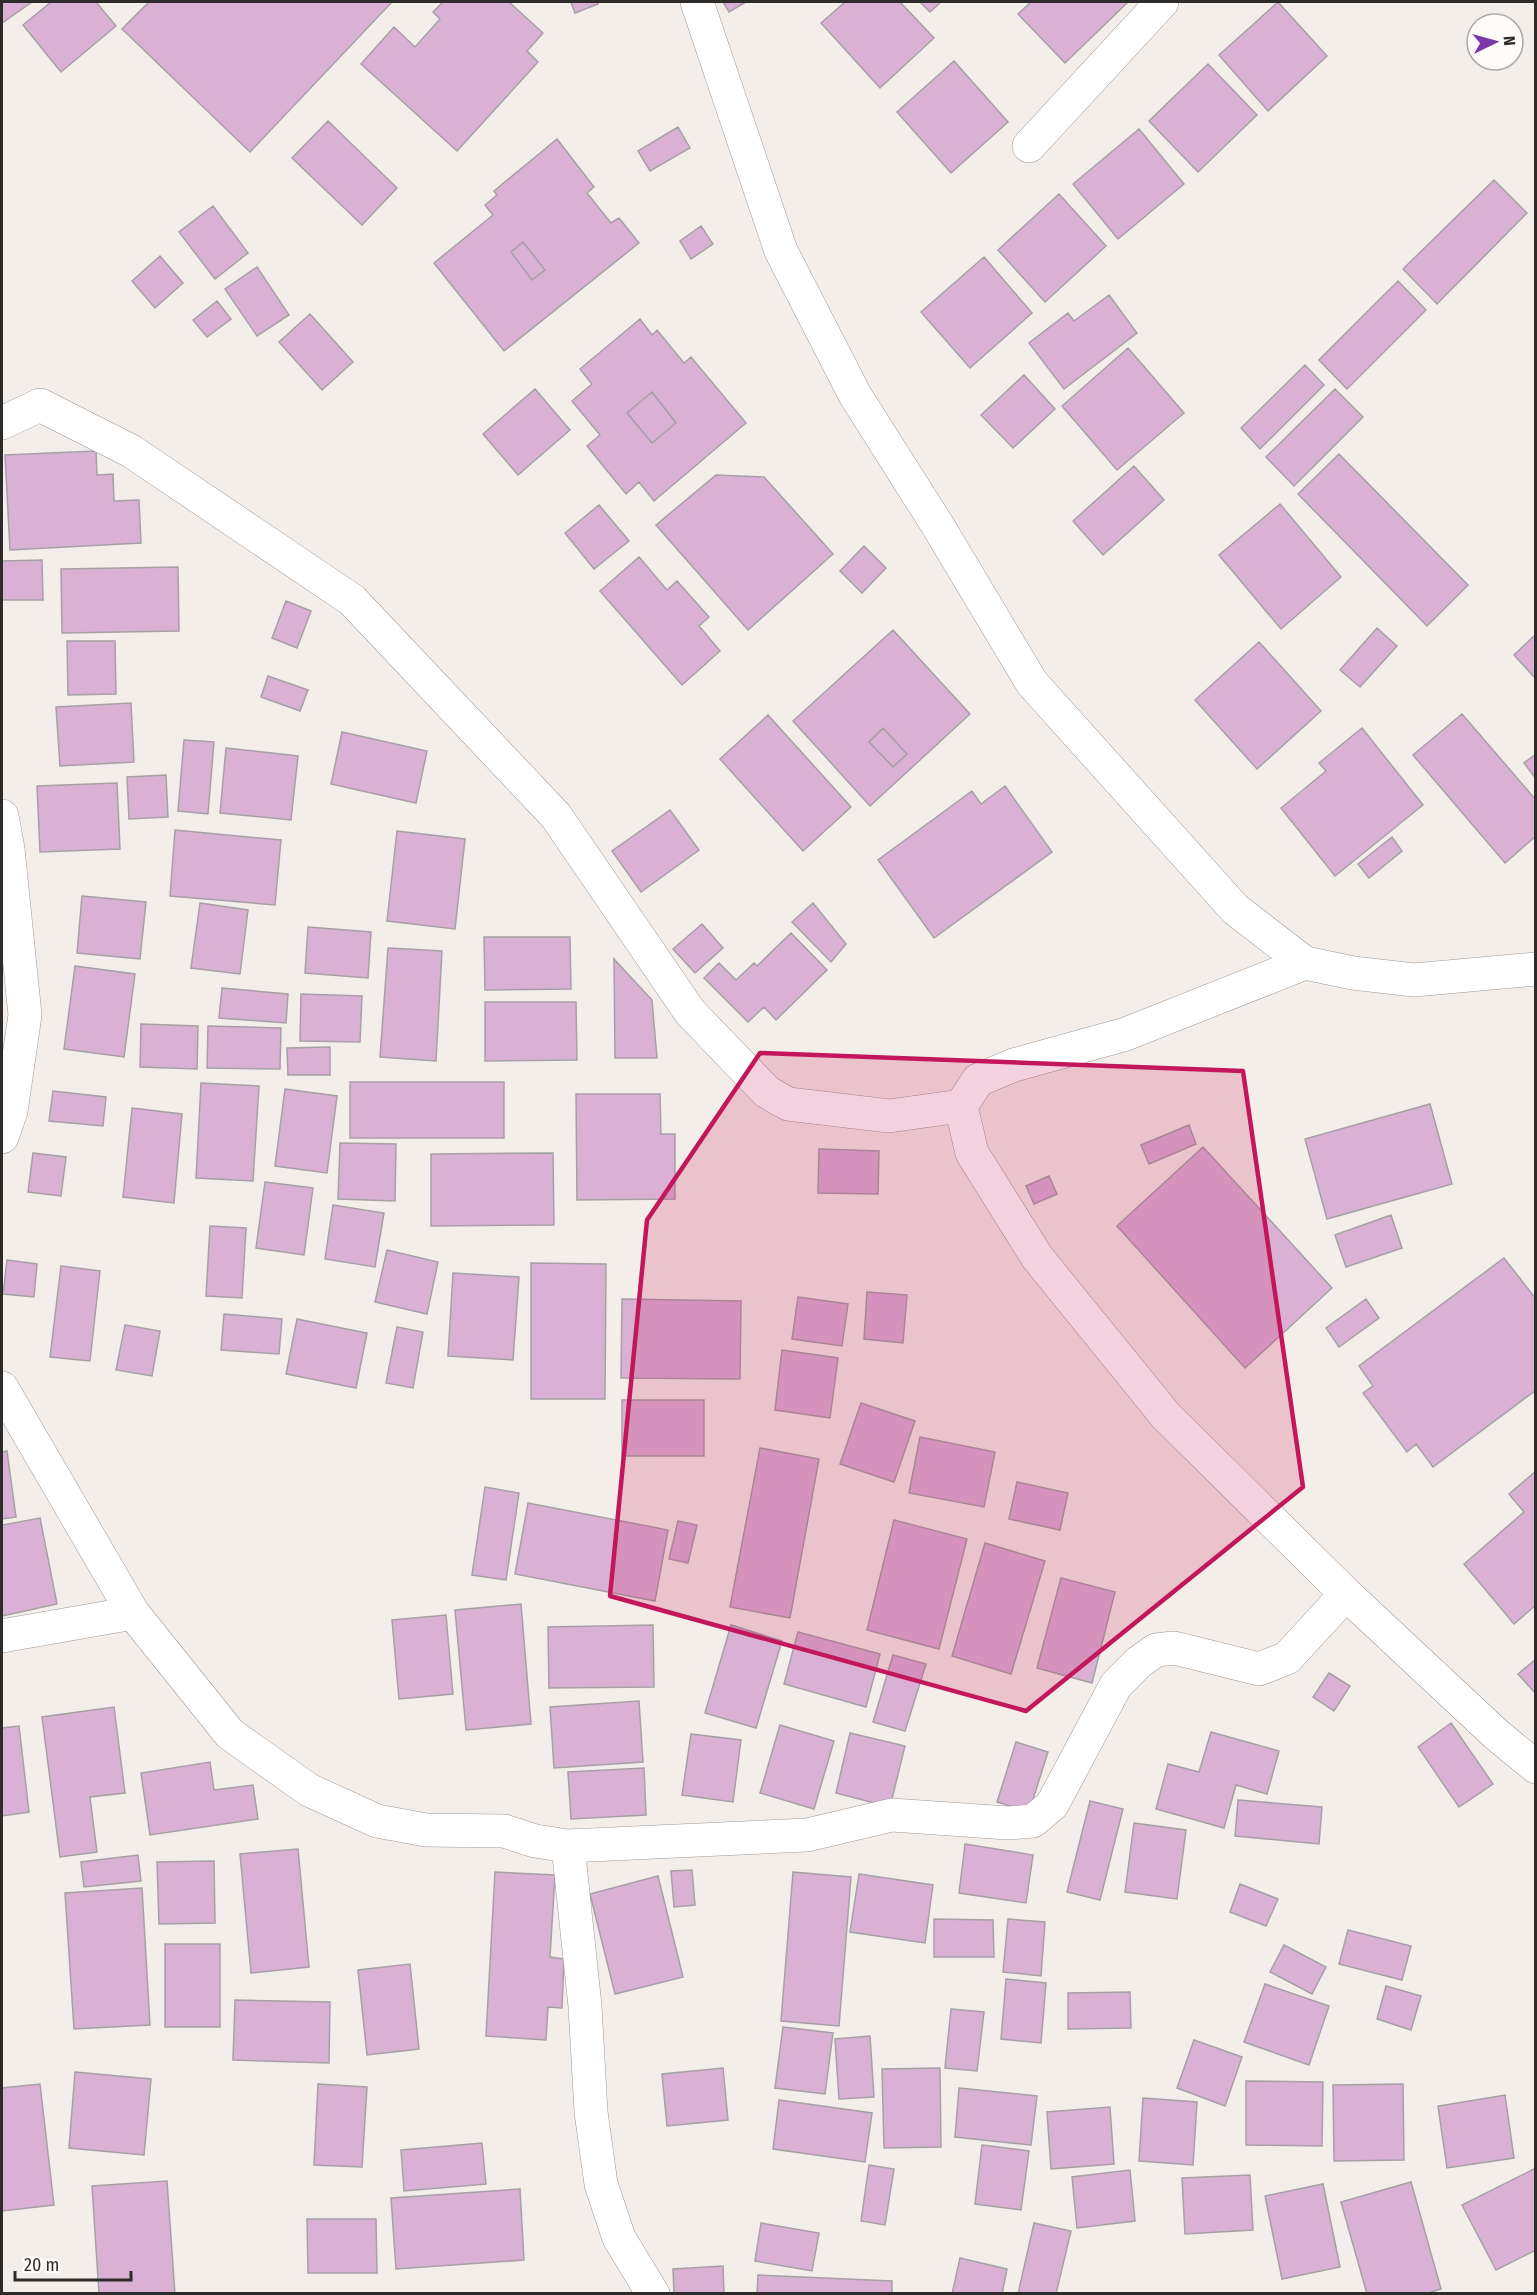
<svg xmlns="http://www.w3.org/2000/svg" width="1537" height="2295" font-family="'Fira Sans Condensed',sans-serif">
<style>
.building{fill:#dab1d5;stroke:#a5a0a4;stroke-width:1.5;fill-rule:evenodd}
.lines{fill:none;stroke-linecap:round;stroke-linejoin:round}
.minor-casing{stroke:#9e9995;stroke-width:34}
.minor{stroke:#fff;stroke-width:33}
.marked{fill:#c2185b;fill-opacity:0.2;stroke:#c2185b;stroke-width:4.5;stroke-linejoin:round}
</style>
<rect width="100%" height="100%" fill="#f4eeea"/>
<path class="building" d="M2,2H32L2,23Z
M51,2H96L116,26L61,72L23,25Z
M149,2H392L250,152L122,29Z
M443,2H509L543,33L527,51L538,62L457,151L361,64L394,27L415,47L440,19L433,12Z
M571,2H598V4L575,13Z
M723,2H746L729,12Z
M845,2H900L934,38L880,88L821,23Z
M920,2H941L930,12Z
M1031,2H1128L1065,63L1018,14Z
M1278,2L1327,56L1268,111L1219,55Z
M954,61L1008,122L951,173L897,112Z
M1208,64L1257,115L1198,172L1149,121Z
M328,121L397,188L362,225L292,158Z
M678,127L690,148L650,171L638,151Z
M1139,129L1184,184L1118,239L1073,184Z
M557,139L594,187L587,193L611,223L619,218L639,243L504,351L434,263L493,215L485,205L497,195L494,191ZM523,242L545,270L532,280L511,252Z
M1494,180L1527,213L1437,304L1403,269Z
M1059,194L1106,246L1045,302L998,250Z
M213,206L248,253L215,279L179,232Z
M701,226L713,244L691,259L680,241Z
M523,242L545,270L532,280L511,252Z
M160,256L183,283L155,308L132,281Z
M984,257L1032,313L970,368L921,312Z
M257,267L289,315L257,336L225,289Z
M1398,281L1426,310L1347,389L1319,360Z
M1109,295L1137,333L1064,389L1029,343L1068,313L1074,321Z
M217,301L231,319L207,337L193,320Z
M310,314L353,362L322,390L279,342Z
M640,319L652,335L657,330L684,363L691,357L746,423L654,501L639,482L626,494L587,446L600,435L572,401L592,384L580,369ZM652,392L676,423L652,443L627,413Z
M1128,348L1184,413L1117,470L1062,406Z
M1305,365L1324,385L1260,449L1241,428Z
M1024,375L1055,409L1013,448L981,415Z
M535,389L570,430L518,475L483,434Z
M1335,389L1363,417L1294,486L1266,457Z
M652,392L676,423L652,443L627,413Z
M96,451L97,475L113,474L114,501L139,500L141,543L10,550L5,455Z
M1339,454L1468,585L1427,626L1298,494Z
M1134,466L1164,500L1103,555L1073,521Z
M716,475L764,477L833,554L748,630L656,525Z
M1280,504L1341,577L1281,629L1219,555Z
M599,505L629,541L594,569L565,533Z
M864,546L886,568L862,593L840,571Z
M639,557L667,590L677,581L709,617L699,626L720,651L682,685L600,591Z
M42,560L43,600H2V561Z
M178,567L179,631L62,633L61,569Z
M286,601L311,611L297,648L272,638Z
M1377,628L1397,646L1360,687L1340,670Z
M893,630L970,714L870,806L793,721ZM883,728L907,754L893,767L869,742Z
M1536,634V679L1514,655Z
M67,641H115L116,694L68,695Z
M1259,642L1321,711L1257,769L1195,700Z
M268,676L308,690L300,711L261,697Z
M131,703L134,762L60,766L56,707Z
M1462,714L1536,800V836L1505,863L1413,755Z
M768,715L851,807L803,851L720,759Z
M883,728L907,754L893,767L869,742Z
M1362,728L1423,805L1335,876L1281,808L1326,771L1319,763Z
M342,732L427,751L416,803L331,784Z
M184,740L214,742L208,814L178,811Z
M226,748L298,756L291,820L220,813Z
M1536,754V779L1524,763Z
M166,775L168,817L129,819L127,777Z
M117,783L120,849L40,852L37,786Z
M1005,786L1052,852L934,938L878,860L972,791L981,804Z
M670,810L699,850L641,892L612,851Z
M175,830L281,840L275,905L170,896Z
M397,831L465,839L455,929L387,921Z
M1392,837L1402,851L1369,878L1358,864Z
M82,896L146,902L140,959L77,953Z
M200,903L248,910L240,974L191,968Z
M813,903L846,944L831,962L792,922Z
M702,924L723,948L695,973L673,949Z
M308,927L371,932L368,978L305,973Z
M791,933L827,970L776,1020L764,1007L748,1022L704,978L719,963L736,980L754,963L757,966Z
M484,937H570L571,989L485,990Z
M388,948L442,951L436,1061L380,1057Z
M614,959L652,1000L657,1058H615Z
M75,966L135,974L124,1057L64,1049Z
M222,988L288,994L286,1023L219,1018Z
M301,994L362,996L360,1042L300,1041Z
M485,1002H576L577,1060L485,1061Z
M141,1024L198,1026L197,1069L140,1067Z
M208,1026L281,1028L280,1069L207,1068Z
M330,1047V1075H288L287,1048Z
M350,1082H504V1138H350Z
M201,1083L259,1086L253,1181L196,1178Z
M285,1089L337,1096L327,1173L275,1166Z
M53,1091L106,1097L103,1126L49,1121Z
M576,1094H660L661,1134H675V1199L577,1200Z
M1430,1104L1452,1184L1327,1219L1305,1139Z
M132,1108L182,1114L174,1203L123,1197Z
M1189,1125L1196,1144L1149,1164L1141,1145Z
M340,1143L396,1144L395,1201L338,1199Z
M1203,1147L1332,1288L1245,1368L1117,1226Z
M819,1149L879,1151L878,1194L818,1193Z
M33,1153L66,1157L61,1196L28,1192Z
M553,1153L554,1225L431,1226V1154Z
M1049,1176L1057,1194L1034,1204L1026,1186Z
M265,1182L313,1188L304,1255L256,1248Z
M333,1205L384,1213L375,1267L325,1259Z
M1391,1215L1402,1248L1346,1267L1335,1235Z
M210,1226L246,1228L242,1298L206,1296Z
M387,1250L438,1262L427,1314L375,1302Z
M1504,1258L1536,1299V1390L1433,1467L1416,1444L1407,1452L1363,1393L1373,1386L1359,1366Z
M7,1260L37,1264L34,1297L3,1294Z
M531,1263L606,1264L605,1399H531Z
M61,1266L100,1271L90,1361L50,1357Z
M453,1273L519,1277L513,1360L448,1356Z
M867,1292L907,1295L903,1343L864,1339Z
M798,1297L848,1304L842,1346L792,1339Z
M622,1299L741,1301L740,1379L621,1378Z
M1366,1299L1379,1318L1339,1347L1326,1328Z
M224,1314L282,1319L279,1354L221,1350Z
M297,1319L367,1333L356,1388L286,1374Z
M125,1325L160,1331L152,1376L116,1370Z
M397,1327L423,1332L413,1388L386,1383Z
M782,1350L838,1358L830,1418L775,1410Z
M622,1400H704V1456H622Z
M861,1403L915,1421L894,1482L840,1464Z
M920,1437L995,1452L984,1507L909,1493Z
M760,1448L819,1459L790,1618L730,1607Z
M7,1451L16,1517L2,1519V1452Z
M1536,1471V1605L1514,1624L1464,1564L1524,1512L1509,1494Z
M1017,1482L1068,1493L1060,1530L1009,1519Z
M485,1487L519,1493L506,1580L472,1575Z
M528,1503L668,1530L655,1601L515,1574Z
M40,1518L57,1604L2,1616V1525Z
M894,1520L967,1539L939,1649L867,1630Z
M678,1521L697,1525L688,1563L669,1559Z
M985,1543L1045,1561L1011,1674L952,1656Z
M1061,1578L1115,1592L1092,1683L1037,1668Z
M521,1604L531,1724L466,1730L455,1610Z
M446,1615L453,1694L399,1699L392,1620Z
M653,1625L654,1687L549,1688L548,1627Z
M731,1625L782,1641L756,1728L705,1713Z
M798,1632L880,1654L866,1707L784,1684Z
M893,1655L926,1664L905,1731L873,1722Z
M1536,1659V1694L1518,1674Z
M1329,1673L1350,1686L1334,1711L1313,1697Z
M639,1701L643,1762L554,1768L550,1707Z
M114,1707L125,1793L90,1797L97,1852L60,1857L42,1717Z
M1451,1723L1493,1784L1459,1807L1418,1747Z
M780,1725L834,1741L814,1809L760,1793Z
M19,1726L29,1812L2,1816V1728Z
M1211,1732L1279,1751L1267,1794L1236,1785L1224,1828L1156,1809L1168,1764L1199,1772Z
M850,1733L905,1746L890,1807L836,1793Z
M691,1734L741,1740L733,1802L682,1795Z
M1016,1742L1048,1752L1029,1812L997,1802Z
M210,1762L214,1790L253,1785L258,1819L150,1835L141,1773Z
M644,1768L646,1815L571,1819L568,1772Z
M1238,1800L1322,1807L1319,1844L1235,1836Z
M1090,1801L1123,1809L1100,1900L1067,1892Z
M1134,1823L1186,1830L1177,1899L1125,1892Z
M965,1844L1033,1855L1026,1903L959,1893Z
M298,1849L309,1967L251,1973L240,1854Z
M138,1855L141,1881L84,1887L81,1862Z
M214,1861L215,1923L159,1924L157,1862Z
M692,1870L695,1905L674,1907L671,1871Z
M495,1872L555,1875L550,1957L564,1959L562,2008L548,2007L546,2040L486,2036Z
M793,1872L851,1877L839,2026L781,2021Z
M859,1874L933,1885L925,1943L850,1932Z
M658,1876L683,1977L615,1994L590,1894Z
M1240,1884L1278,1899L1266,1926L1230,1912Z
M142,1888L150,2025L74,2029L65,1893Z
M934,1919L993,1920L994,1957H934Z
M1008,1919L1045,1922L1041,1976L1003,1972Z
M1348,1930L1411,1946L1402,1980L1339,1964Z
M165,1944H220V2027H165Z
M1284,1945L1326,1967L1312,1994L1270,1972Z
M410,1964L419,2049L367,2055L358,1970Z
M1006,1979L1046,1983L1041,2043L1001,2039Z
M1265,1984L1329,2006L1309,2065L1244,2042Z
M1386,1986L1421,1996L1411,2030L1377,2019Z
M1130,1992L1131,2028L1068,2029V1993Z
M235,2000L330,2002L329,2063L233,2060Z
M951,2009L984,2012L977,2071L945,2068Z
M783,2027L833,2033L825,2094L775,2088Z
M870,2036L874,2097L839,2099L835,2039Z
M1194,2040L1242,2057L1225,2106L1177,2088Z
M723,2068L728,2120L667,2126L662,2074Z
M940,2068L941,2147L884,2148L882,2069Z
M75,2072L151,2079L144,2155L69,2148Z
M1246,2081L1323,2082L1322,2146L1246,2145Z
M40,2084L54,2205L2,2211V2088Z
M318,2084L367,2087L362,2167L314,2165Z
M1403,2084L1404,2160L1334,2161L1333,2085Z
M959,2088L1037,2096L1031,2145L955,2137Z
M1505,2095L1514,2158L1447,2168L1438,2106Z
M1143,2098L1197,2102L1193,2165L1139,2161Z
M779,2100L872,2113L865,2162L773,2149Z
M1110,2107L1114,2164L1051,2169L1047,2112Z
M482,2143L486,2184L404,2191L401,2150Z
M982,2145L1029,2151L1021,2210L975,2204Z
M869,2165L894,2169L885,2225L861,2221Z
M1536,2168V2250L1496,2270L1462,2205Z
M1130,2170L1135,2221L1077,2228L1072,2177Z
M1250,2175L1253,2230L1185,2234L1182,2178Z
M167,2181L175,2294H99L92,2186Z
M1411,2182L1441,2289L1425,2294H1367L1341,2202Z
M1323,2184L1340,2267L1282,2279L1265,2196Z
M520,2189L524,2260L396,2269L391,2198Z
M307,2219H376L377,2273H308Z
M761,2223L819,2233L812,2271L755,2261Z
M1034,2223L1071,2231L1056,2294H1018Z
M960,2258L1007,2269L1002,2294H952Z
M723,2266L724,2294H674L673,2269Z
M758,2275L892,2281V2294H757Z"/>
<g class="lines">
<defs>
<path id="minor" d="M697,2L781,251L855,395L938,526L1032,683L1235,909L1305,963L1353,973L1414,980L1536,969
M1029,146L1162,2
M2,423L40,405L131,451L352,600L556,816L690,1012L767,1092L788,1104L889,1116L961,1106
M2,816L8,849L25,1015L11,1111L2,1137
M1305,963L1126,1034L1014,1065L978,1080L961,1106L972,1153L1037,1257L1166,1416L1346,1594L1497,1735L1536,1767
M2,1388L133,1613L230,1734L309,1790L377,1821L426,1830L504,1831L535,1841L568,1846L585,2006L591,2112L601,2184L619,2238L653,2294
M2,1636L133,1613
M568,1846L807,1835L892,1815L1008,1823L1033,1821L1052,1805L1116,1685L1139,1662L1156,1650L1174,1648L1259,1669L1287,1658L1346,1594"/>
</defs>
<use href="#minor" class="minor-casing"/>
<use href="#minor" class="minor"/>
</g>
<path class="marked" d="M760,1053L1243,1071L1303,1487L1026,1711L610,1596L647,1220Z"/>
<rect width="1537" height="2295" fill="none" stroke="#2e2c2a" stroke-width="6"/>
<g transform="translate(1495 42) rotate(85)"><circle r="28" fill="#fefcfa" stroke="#aba9a7" stroke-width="1.5"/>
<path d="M0-4.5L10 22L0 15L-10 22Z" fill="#7c37aa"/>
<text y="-9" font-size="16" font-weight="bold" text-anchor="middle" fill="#2e2c2a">N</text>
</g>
<path d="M15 2271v9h116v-9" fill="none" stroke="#2e2c2a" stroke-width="3"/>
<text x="24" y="2271" font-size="18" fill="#2e2c2a" stroke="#fefcfa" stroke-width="4.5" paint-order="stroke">20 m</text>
</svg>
